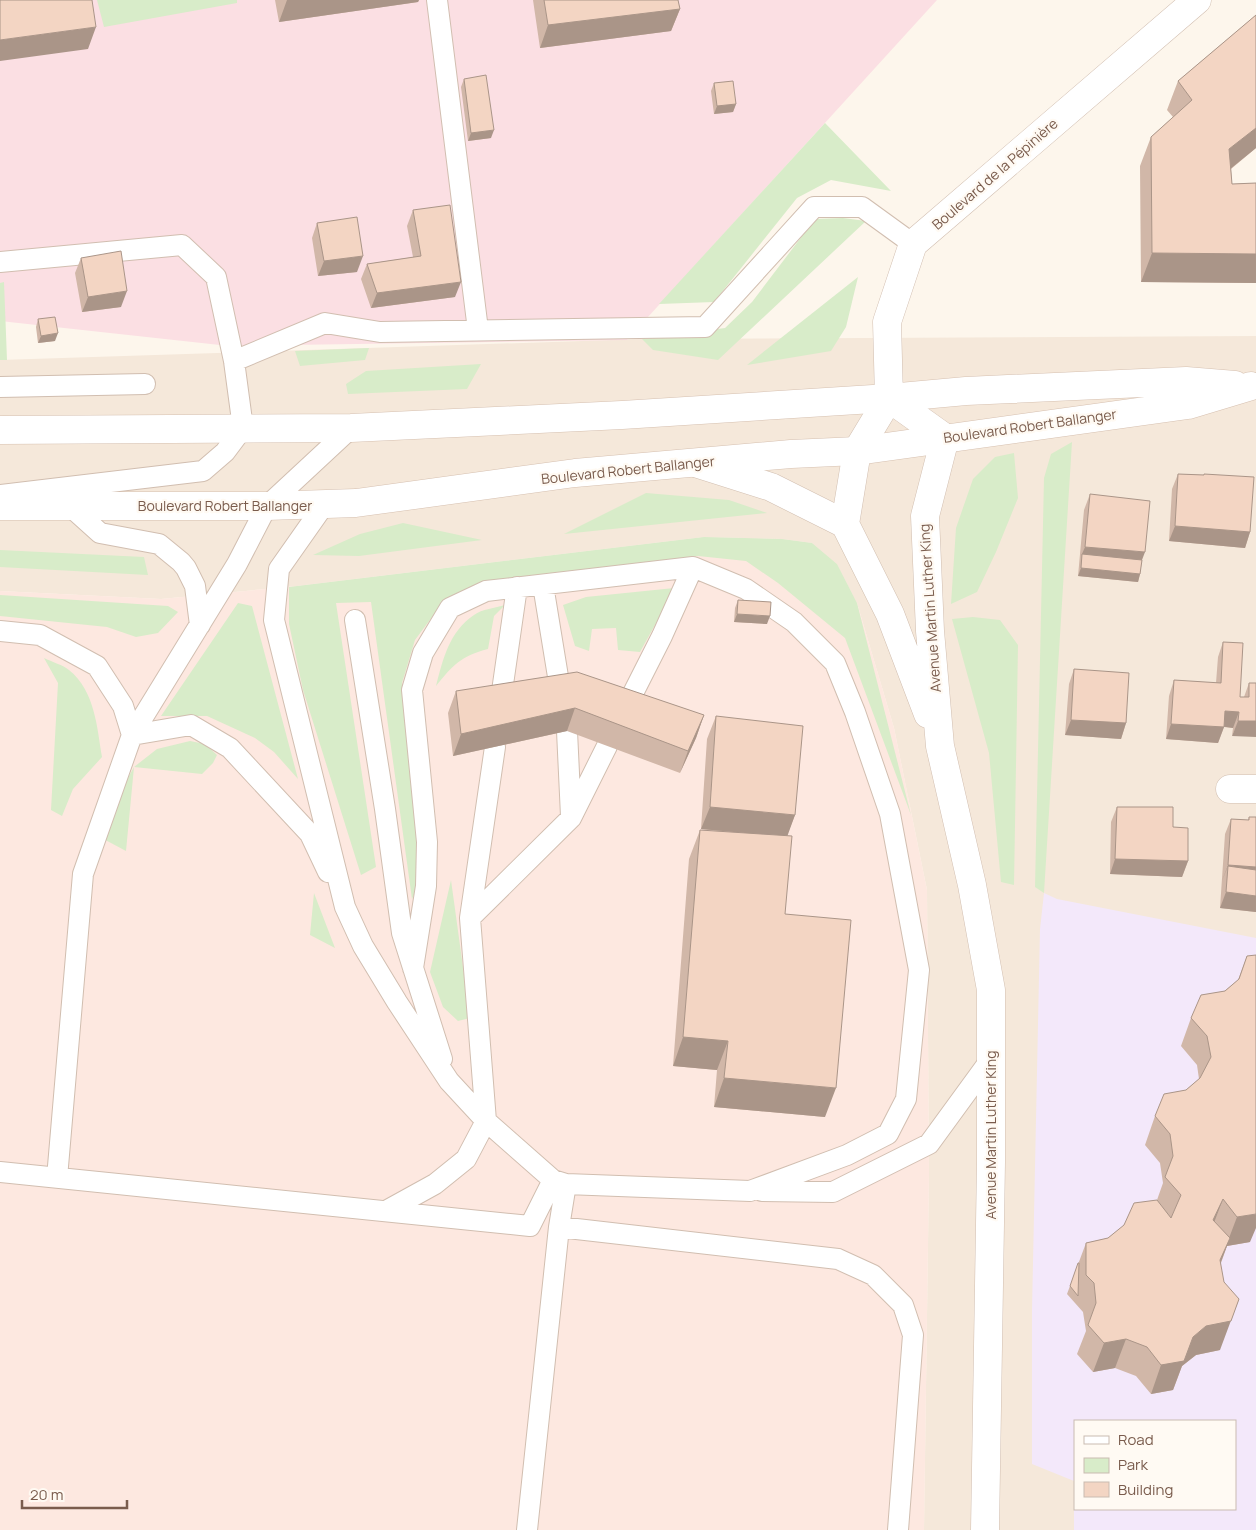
<svg xmlns="http://www.w3.org/2000/svg" width="1256" height="1530" font-family="Manrope,sans-serif">
<style>
.residential{fill:#f5e8da;fill-rule:evenodd}
.commercial{fill:#fde8e0}
.education{fill:#f3e8fa;fill-rule:evenodd}
.medical{fill:#fbdfe3}
.green{fill:#d8ecc9}
.lines{fill:none;stroke-linecap:round;stroke-linejoin:round}
.lane-casing{stroke:#d1beb0;stroke-width:22}
.street-casing{stroke:#d1beb0;stroke-width:29}
.secondary-casing{stroke:#d6c0b0;stroke-width:29}
.lane{stroke:#fff;stroke-width:20}
.street{stroke:#fff;stroke-width:28}
.secondary{stroke:#fff;stroke-width:28}
.wall{fill:#d1b7a8}
.shaded-wall{fill:#aa9588}
.building{fill:#f3d5c3;stroke:#aa9588}
.labels{text-anchor:middle;stroke-width:4.5;stroke-linejoin:round;paint-order:stroke}
.street-label{font-size:14px;fill:#7a5c4d;stroke:#fffaf3}
</style>
<rect width="100%" height="100%" fill="#fdf6ec"/>
<path class="residential" d="M1256,336V1530H924L929,1174L927,890L894,728L857,603L812,543L782,539L704,537L297,586L161,599L0,591V360L642,339ZM1075,1421H1235V1509H1075Z"/>
<path class="commercial" d="M704,537L782,539L812,543L837,564L857,603L894,728L927,890L929,1174L924,1530H0V591L161,599L297,586Z"/>
<path class="education" d="M1044,893L1057,899L1256,938V1530H1074V1481L1032,1464V1310L1040,929ZM1075,1421H1235V1509H1075Z"/>
<path class="medical" d="M0,0H937L627,340L229,346L0,321Z"/>
<path class="green" d="M97,0H237V3L104,27Z
M825,123L891,191L831,180L797,198L714,302L659,304Z
M843,218L866,221L718,360L653,350L642,339L725,328L752,302L815,219Z
M858,277L846,327L831,351L747,365Z
M4,282L7,360H0V283Z
M369,348L365,360L300,366L295,351Z
M481,364L467,389L348,394L346,384L366,371Z
M1072,442L1044,893L1035,887L1044,478L1051,454Z
M1014,453L1018,498L996,552L977,592L951,604L956,528L973,479L995,457Z
M646,493L729,500L767,513L564,534Z
M403,523L482,540L359,556L313,555L360,534Z
M704,537L782,539L812,543L837,564L857,603L911,815L845,638L778,583L746,561L698,556L480,583L441,605L415,640L402,683L427,842L426,868L412,899L371,602L336,603L376,867L361,875L303,690L289,624V587Z
M0,550L144,557L148,575L0,567Z
M684,587L661,614L640,652L618,650L616,628L592,629L589,651L575,646L563,605L586,597Z
M0,595L168,606L178,612L158,633L136,637L107,627L0,616Z
M238,603L252,606L298,779L274,752L255,738L207,716H161Z
M505,605L494,616L488,649C461,656 453,665 436,686C443,659 449,632 474,615C482,609 495,608 505,605Z
M973,617L1000,620L1018,645L1014,885L1001,882L989,753L952,619Z
M44,658C52,662 63,665 69,670C95,691 97,727 102,757L73,789L62,816L51,810L58,683Z
M190,741L205,744L217,755L213,763L202,774L134,767L126,851L96,835L134,767L157,749Z
M451,880L470,1018L458,1021L443,1007L430,972Z
M314,893L335,948L310,935Z"/>
<g class="lines">
<defs>
<path id="lane" d="M437,0L478,330
M0,262L182,245L216,277L234,361L243,428L225,452L203,471L0,495
M234,361L325,323L380,332L705,327L814,207H862L913,244
M0,387L145,384
M324,505L279,569L274,620L345,907L363,946L397,1002L449,1081L486,1121L553,1180L566,1184L750,1191L847,1155L888,1134L906,1099L919,970L890,814L855,712L835,663L794,622L746,589L693,567L486,591L450,608L423,653L412,690L427,842L426,886L413,968
M70,506L100,533L159,544L181,562L186,568L195,586L200,625
M543,585L561,695
M355,620L385,809L402,933L442,1059
M0,631L40,635L97,666L123,706L132,735L191,725L230,748L310,834L328,872
M500,705L517,587
M623,713L662,636L693,567
M567,731L571,816
M470,918L495,747
M0,1172L530,1226L553,1180
M57,1178L83,874L132,735L237,564L267,506L351,428
M762,1191L833,1192L929,1144L991,1059
M386,1211L435,1184L466,1159L486,1121L470,918L571,818L607,746
M559,1227L838,1259L873,1275L903,1305L913,1335L898,1530
M527,1530L559,1227L566,1184"/>
<path id="street" d="M889,398L945,438L925,516L930,631L940,746L972,885L991,990V1162L985,1530
M889,398L887,322L913,244L1197,0
M889,398L857,451L845,524L890,614L928,714
M695,463L771,487L845,524
M1230,789H1256"/>
<path id="secondary" d="M0,430L351,428L622,415L889,398L966,391L1186,381L1235,385
M0,506H267L356,503L575,473L791,454L857,451L1188,405L1251,386"/>
</defs>
<use href="#lane" class="lane-casing"/>
<use href="#street" class="street-casing"/>
<use href="#secondary" class="secondary-casing"/>
<use href="#lane" class="lane"/>
<use href="#street" class="street"/>
<use href="#secondary" class="secondary"/>
</g>
<path class="wall" d="M275,0H419L418,2L279,22Z
M533,0H678L680,9L671,31L540,48Z
M1256,15V148L1231,169L1232,184L1256,183V283L1141,282L1140,166L1151,137L1173,117L1167,110L1178,81Z
M464,79L491,138L468,141L461,87Z
M714,83L736,104L733,112L714,114L711,91Z
M413,210L455,297L371,308L361,279L367,264L413,257L407,226Z
M317,223L357,272L318,276L312,238Z
M81,258L121,307L82,312L75,273Z
M38,319L55,341L38,343L36,327Z
M1178,474L1204,475L1250,532L1245,548L1169,541L1172,489Z
M1090,494L1142,560L1140,574L1138,582L1078,576L1084,510Z
M738,600L767,624L734,622L735,608Z
M1223,642L1240,697H1244L1249,683H1256L1232,736L1233,728L1224,727L1218,743L1166,739L1169,696L1174,680L1216,683L1218,657Z
M1074,669L1126,723L1121,739L1065,735L1069,684Z
M456,691L704,715L696,738L680,773L567,731L453,756L448,713Z
M716,716L795,815L787,835L785,914L825,1117L714,1107L717,1070L673,1066L689,859L700,830L718,831L701,829L707,739Z
M1117,807L1173,827L1188,861L1182,877L1110,874L1111,822Z
M1249,817H1256V912L1220,908L1225,834L1231,819L1248,820Z
M1247,956L1250,1242L1227,1246L1221,1263L1220,1350L1196,1355L1182,1366L1173,1390L1151,1394L1136,1376L1115,1368L1093,1372L1077,1354L1086,1331L1083,1312L1067,1294L1086,1243L1108,1238L1157,1200L1163,1183L1160,1163L1145,1145L1155,1116L1199,1079L1197,1065L1181,1046L1191,1018L1238,980Z"/>
<path class="shaded-wall" d="M287,0H419L418,2L279,22Z
M680,9L671,31L540,48L548,25Z
M96,27L88,49L0,61V40Z
M736,104L733,112L714,114L717,106Z
M1256,128V148L1219,178L1229,149Z
M494,130L491,138L468,141L471,133Z
M1152,253L1256,254V283L1141,282Z
M363,256L357,272L318,276L324,261Z
M461,282L455,297L371,308L377,293Z
M127,291L121,307L82,312L88,297Z
M58,333L55,341L38,343L41,336Z
M1175,526L1250,532L1245,548L1169,541Z
M1085,547L1145,552L1139,568L1082,554Z
M1081,568L1140,574L1138,582L1078,576Z
M737,614L770,616L767,624L734,622Z
M575,708L567,731L453,756L461,734Z
M1225,711L1239,712L1233,728L1219,726Z
M704,715L696,738L680,773L688,751Z
M1071,720L1126,723L1121,739L1065,735Z
M1238,721H1256V737L1232,736Z
M1171,724L1224,727L1218,743L1166,739Z
M710,807L795,815L787,837L701,829Z
M1115,859L1188,861L1182,877L1110,874Z
M1228,865L1256,867V883L1228,866L1222,881Z
M1226,892L1256,896V912L1220,908Z
M683,1037L728,1041L717,1070L673,1066Z
M724,1078L836,1088L825,1117L714,1107Z
M1223,1199L1212,1228L1213,1220Z
M1256,1214V1228L1250,1242L1227,1246L1219,1267L1220,1260L1226,1246L1237,1217Z
M1239,1299L1220,1350L1196,1355L1182,1366L1173,1390L1151,1394L1161,1365L1193,1337Z
M1126,1339L1115,1368L1093,1372L1104,1343Z"/>
<path class="building" d="M0,0H92L96,27L0,40Z
M544,0H678L680,9L548,25Z
M1256,15V128L1229,149L1232,184L1256,183V254L1152,253L1151,137L1192,100L1178,81Z
M486,75L494,130L471,133L464,79Z
M733,81L736,104L717,106L714,83Z
M450,205L461,282L377,293L367,264L421,256L413,210Z
M357,217L363,256L324,261L317,223Z
M121,251L127,291L88,297L81,258Z
M55,317L58,333L41,336L38,319Z
M1178,474L1204,475V474L1254,477L1250,532L1175,526Z
M1090,494L1150,501L1145,552L1085,547Z
M1082,554L1142,560L1140,574L1081,568Z
M738,600L771,602L770,616L737,614Z
M1223,642L1243,643L1240,697H1249V683H1256V721H1238L1239,712L1225,711L1224,727L1171,724L1174,680L1221,683Z
M1074,669L1129,673L1126,723L1071,720Z
M577,672L704,715L688,751L575,708L461,734L456,691Z
M716,716L803,726L795,815L710,807Z
M1117,807H1173V827L1188,828V861L1115,859Z
M1249,817H1256V867L1228,865L1231,819L1249,820Z
M700,830L792,836L785,914L851,920L836,1088L724,1078L728,1041L683,1037Z
M1228,866L1256,870V896L1226,892Z
M1256,955V1214L1237,1217L1223,1199L1213,1220L1230,1238L1220,1260L1224,1282L1239,1299L1231,1321L1206,1326L1193,1337L1184,1361L1161,1365L1147,1347L1126,1339L1104,1343L1088,1325L1096,1303L1094,1283L1086,1275V1243L1108,1238L1124,1225L1134,1203L1157,1200L1171,1218L1181,1195L1165,1177L1173,1156L1170,1134L1155,1116L1164,1094L1186,1090L1200,1078L1211,1057L1207,1036L1191,1018L1201,995L1225,991L1239,979L1247,956Z
M1078,1263H1079L1078,1296L1070,1286Z"/>
<g class="labels">
<g class="street-label">
<text transform="translate(995 174) rotate(-41)" y="5">Boulevard de la Pépinière</text>
<text transform="translate(1030 426) rotate(-8)" y="5">Boulevard Robert Ballanger</text>
<text transform="translate(628 470) rotate(-6)" y="5">Boulevard Robert Ballanger</text>
<text x="225" y="511">Boulevard Robert Ballanger</text>
<text transform="translate(930 608) rotate(-94)" y="5">Avenue Martin Luther King</text>
<text transform="translate(991 1135) rotate(-90)" y="5">Avenue Martin Luther King</text>
</g>
</g>
<rect x="1074" y="1420" width="162" height="90" fill="#fffaf3" stroke="#cabbb1"/>
<rect x="1084" y="1436" width="25" height="8" fill="#ffffff" stroke="#cabbb1"/>
<text x="1118" y="1445" font-size="15" fill="#7a5c4d">Road</text>
<rect x="1084" y="1458" width="25" height="15" fill="#d8ecc9" stroke="#cabbb1"/>
<text x="1118" y="1470" font-size="15" fill="#7a5c4d">Park</text>
<rect x="1084" y="1482" width="25" height="15" fill="#f3d5c3" stroke="#cabbb1"/>
<text x="1118" y="1495" font-size="15" fill="#7a5c4d">Building</text>
<path d="M22 1500v8h105v-8" fill="none" stroke="#7a5c4d" stroke-width="2.5"/>
<text x="30" y="1500" font-size="15" fill="#7a5c4d" stroke="#fffaf3" stroke-width="4" paint-order="stroke">20 m</text>
</svg>
